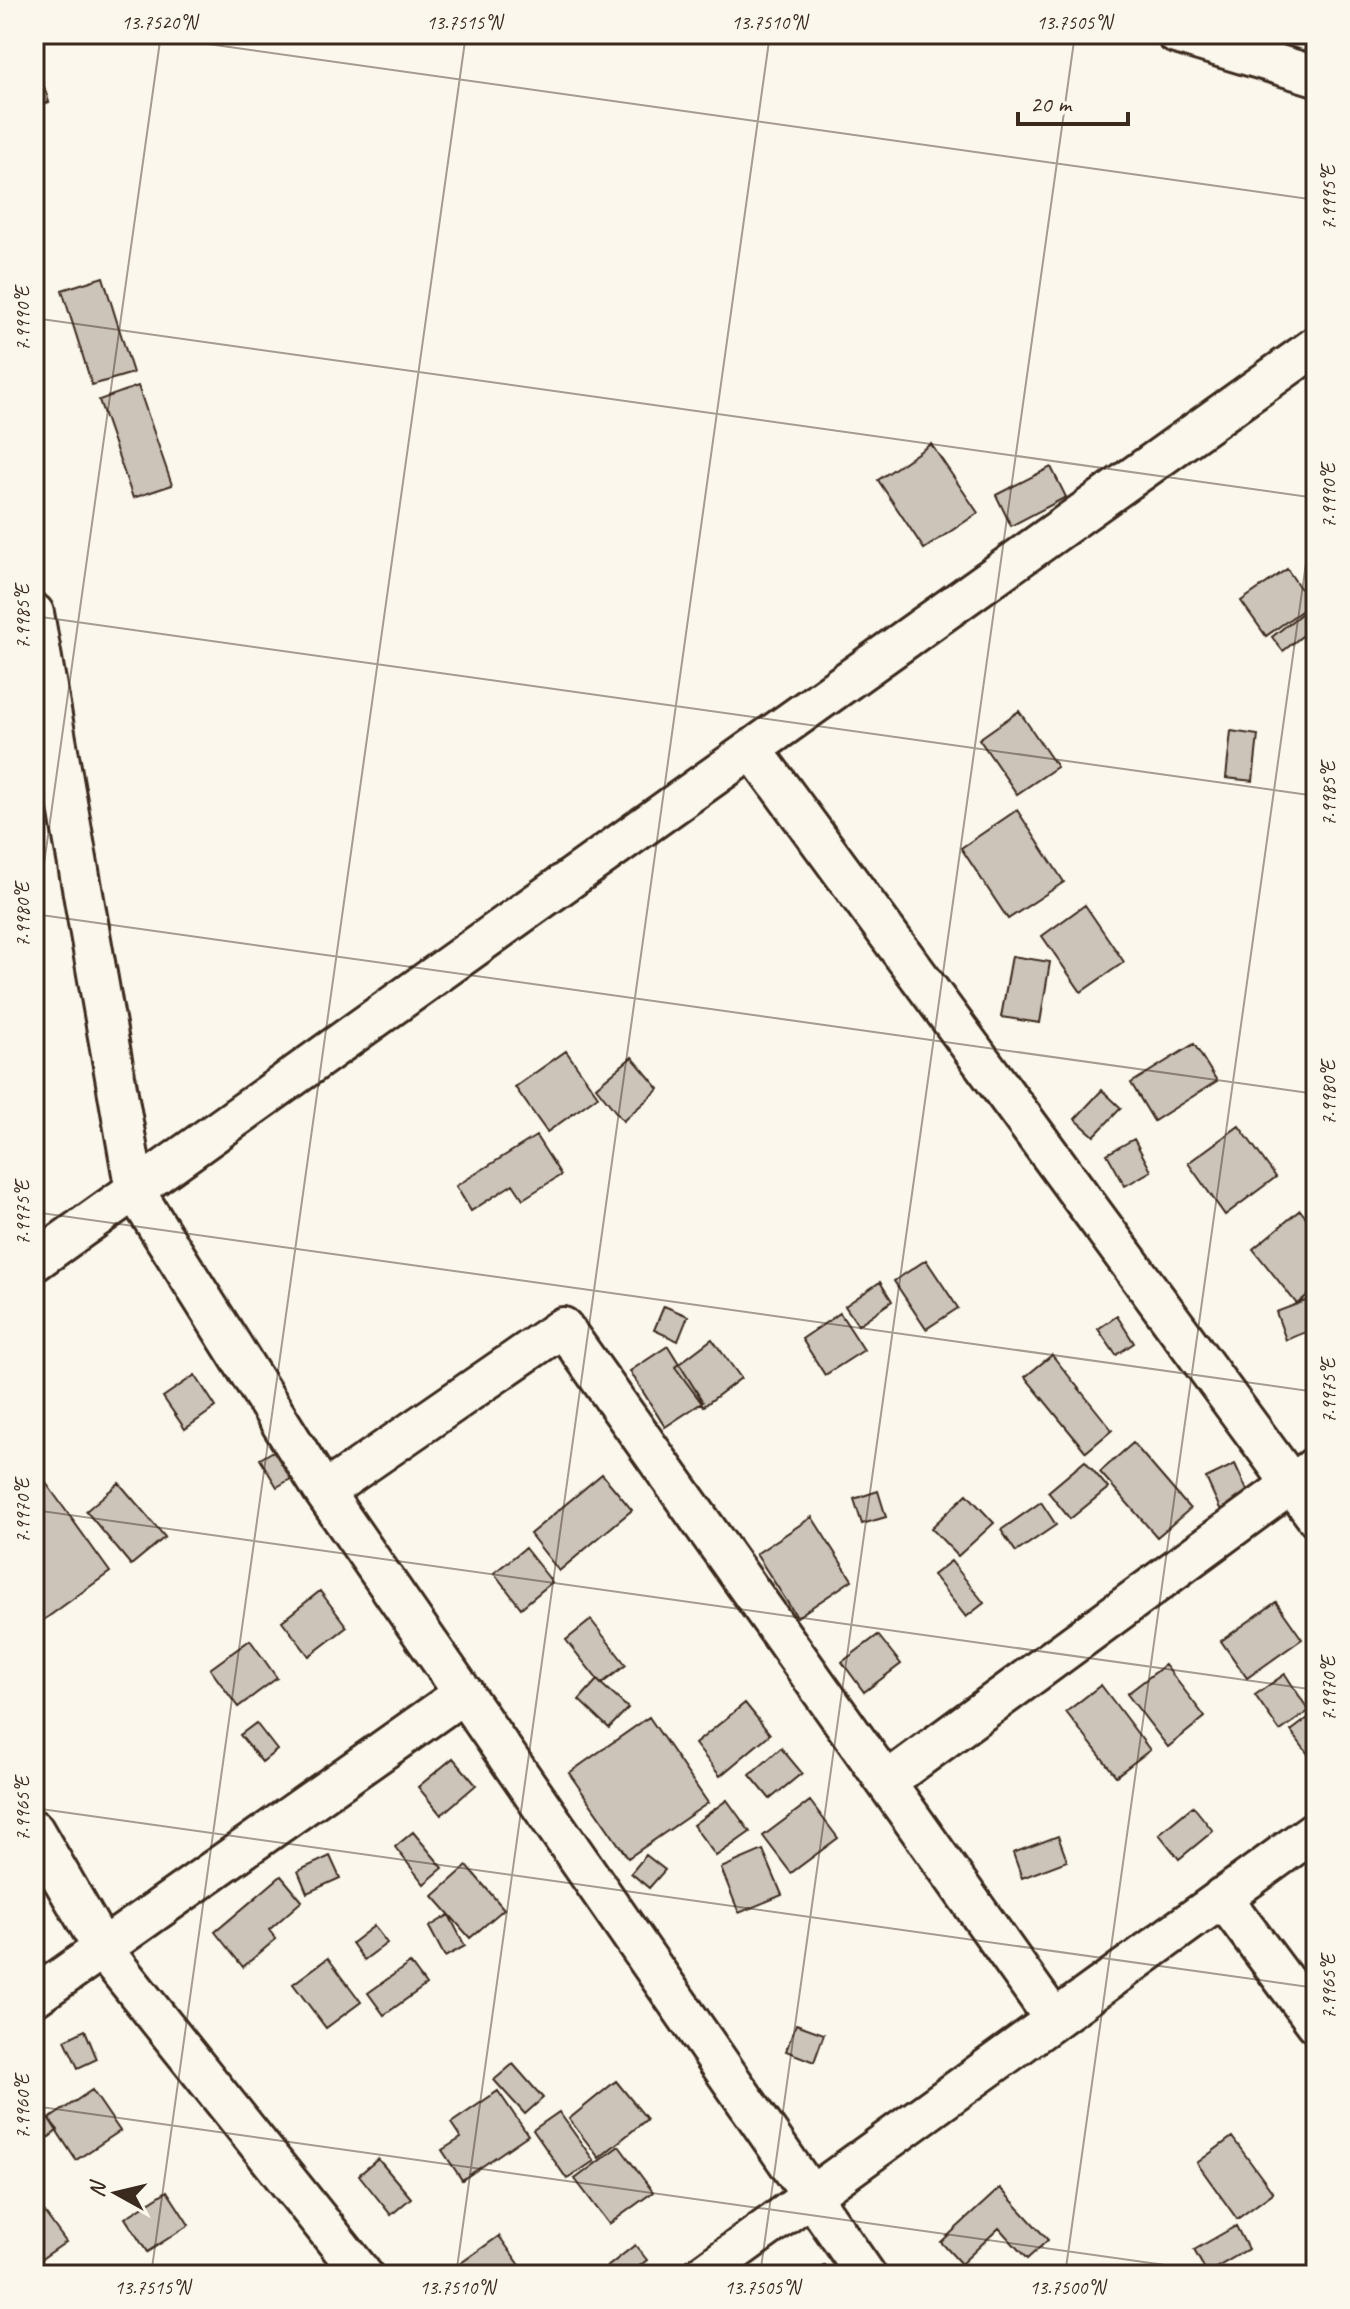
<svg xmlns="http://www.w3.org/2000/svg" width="1350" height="2309" font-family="Caveat,sans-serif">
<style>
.building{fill:#ccc4b9;stroke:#3b2a1e;stroke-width:2}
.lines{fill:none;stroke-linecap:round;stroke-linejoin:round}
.street-casing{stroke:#3b2a1e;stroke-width:44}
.street{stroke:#fbf7ec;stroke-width:38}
.ticks{fill:none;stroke:#3b2a1e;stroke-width:2;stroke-opacity:0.45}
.neatline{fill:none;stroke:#3b2a1e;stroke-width:3}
.ticks-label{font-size:20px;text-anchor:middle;fill:#3b2a1e}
</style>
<rect width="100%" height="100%" fill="#fbf7ec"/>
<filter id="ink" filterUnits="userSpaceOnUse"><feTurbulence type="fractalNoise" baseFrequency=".0125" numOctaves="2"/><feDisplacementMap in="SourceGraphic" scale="16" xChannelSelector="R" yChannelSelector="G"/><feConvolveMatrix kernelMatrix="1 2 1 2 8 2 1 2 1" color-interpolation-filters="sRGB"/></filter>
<g filter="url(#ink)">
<path class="building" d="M34,55L49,102L34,107Z
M103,277L133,373L92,385L62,290Z
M138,386L172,485L133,498L99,400Z
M931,444L978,513L924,549L878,480Z
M1051,467L1066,497L1011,526L996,495Z
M1287,569L1311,604L1266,636L1241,601Z
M1306,610L1316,625L1283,651L1272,637Z
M1019,711L1057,767L1017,794L979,739Z
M1231,731L1258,735L1253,781L1226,778Z
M1017,810L1064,882L1008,919L961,848Z
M1085,905L1124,962L1081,992L1042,936Z
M1012,956L1050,962L1040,1023L1001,1017Z
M1194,1044L1217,1081L1154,1121L1131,1083Z
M566,1051L598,1096L547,1132L515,1087Z
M632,1057L659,1089L623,1121L596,1087Z
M1102,1090L1121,1108L1094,1136L1075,1119Z
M1239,1126L1276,1177L1225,1215L1188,1163Z
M536,1136L561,1175L523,1199L513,1184L471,1211L456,1186Z
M1134,1139L1151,1171L1125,1186L1107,1154Z
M1300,1210L1316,1230V1288L1297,1304L1253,1249Z
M926,1260L958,1308L926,1329L894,1281Z
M880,1282L892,1301L858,1325L845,1306Z
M1316,1297V1328L1286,1340L1276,1312Z
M664,1306L688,1316L678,1341L654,1330Z
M840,1313L864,1350L825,1375L802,1339Z
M1117,1316L1134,1343L1116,1355L1098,1329Z
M712,1339L741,1378L704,1406L675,1367Z
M668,1346L703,1402L665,1427L630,1371Z
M1052,1355L1112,1430L1086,1452L1025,1377Z
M195,1375L216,1407L185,1429L163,1397Z
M1133,1443L1190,1509L1157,1537L1100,1472Z
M282,1446L299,1474L277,1487L260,1459Z
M1085,1461L1108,1488L1070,1519L1048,1492Z
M1235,1464L1250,1497L1221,1511L1206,1478Z
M602,1474L632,1510L559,1571L530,1534Z
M46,1483L110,1572L34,1627V1492Z
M119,1483L165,1537L131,1565L86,1511Z
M878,1491L886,1517L862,1524L854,1499Z
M967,1494L994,1523L958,1556L931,1528Z
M1041,1502L1056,1525L1016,1552L1001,1530Z
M812,1517L852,1580L797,1617L756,1554Z
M525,1548L552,1582L521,1608L494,1573Z
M951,1561L984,1603L966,1617L933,1575Z
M320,1591L347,1627L309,1656L282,1621Z
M1276,1602L1302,1639L1247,1678L1221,1641Z
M591,1620L626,1665L601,1684L566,1640Z
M878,1635L901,1664L864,1692L842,1662Z
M250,1640L277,1678L238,1707L210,1669Z
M1165,1665L1205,1717L1168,1747L1127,1694Z
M1285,1674L1309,1711L1280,1731L1255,1695Z
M597,1680L628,1708L609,1728L579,1700Z
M1101,1685L1150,1750L1116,1776L1066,1712Z
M745,1703L770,1734L720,1776L695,1744Z
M1316,1712V1765L1291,1731Z
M649,1717L708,1803L628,1858L569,1773Z
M256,1723L277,1750L262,1762L240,1735Z
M781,1748L802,1773L770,1799L750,1775Z
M453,1758L476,1785L441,1815L418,1787Z
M727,1800L750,1832L716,1856L693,1825Z
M810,1801L838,1838L791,1873L763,1836Z
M1193,1806L1213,1831L1179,1859L1159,1834Z
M413,1832L443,1868L424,1884L395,1847Z
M1058,1836L1067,1861L1022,1878L1013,1853Z
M763,1850L782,1895L739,1913L721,1868Z
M646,1855L665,1870L649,1888L631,1873Z
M330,1856L340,1878L307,1893L298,1871Z
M467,1866L504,1909L470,1938L433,1896Z
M281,1876L302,1901L269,1930L276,1939L243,1967L215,1932Z
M449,1915L465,1946L445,1957L429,1927Z
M374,1926L387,1943L364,1960L352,1943Z
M328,1958L361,2002L326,2028L293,1984Z
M410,1963L426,1985L384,2015L368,1993Z
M796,2024L824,2034L814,2062L786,2051Z
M85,2030L97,2059L78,2068L65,2040Z
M513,2064L543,2098L525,2114L494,2080Z
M616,2081L647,2119L599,2158L569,2119Z
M92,2090L120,2131L76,2160L49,2119Z
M498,2091L528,2135L462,2180L442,2150L461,2138L451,2123Z
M34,2101L58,2130L34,2149Z
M559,2112L594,2161L567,2179L533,2130Z
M1232,2137L1273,2193L1237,2219L1197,2163Z
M619,2146L653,2192L609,2224L575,2179Z
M378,2159L411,2198L391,2215L359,2175Z
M1000,2188L1048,2240L1027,2259L999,2228L961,2264L941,2242Z
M167,2191L189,2225L147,2252L125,2218Z
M37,2202L66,2242L34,2264V2204Z
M1236,2226L1248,2249L1207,2273L1194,2250Z
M499,2236L527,2275H459L454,2268Z
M635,2245L647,2260L628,2275H612L606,2268Z
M825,2265L832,2275H811Z"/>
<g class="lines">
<defs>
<path id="street" d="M1176,34L1316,76
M34,613L135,1191L324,1492L866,2275
M752,749L1316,1517
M34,1262L1316,346
M324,1492L563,1327L1054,2019
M886,1782L1316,1466
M34,1830L104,1951L363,2275
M1222,1897L1316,2023
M34,1997L464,1693
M702,2275L1316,1830"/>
</defs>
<use href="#street" class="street-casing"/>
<use href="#street" class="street"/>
</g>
</g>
<path class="ticks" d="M137,34L1316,200M34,318L1316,498M34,616L1316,796M34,914L1316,1094M34,935L161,34M34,1212L1316,1392M34,1510L1316,1690M34,1808L1316,1988M34,2106L1236,2275M151,2275L466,34M456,2275L770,34M760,2275L1075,34M1065,2275L1316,492"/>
<rect width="1350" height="2309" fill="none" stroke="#fbf7ec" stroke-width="88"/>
<g transform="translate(116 2193) rotate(278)" stroke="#fbf7ec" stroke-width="6" paint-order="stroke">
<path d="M0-6L14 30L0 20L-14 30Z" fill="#3b2a1e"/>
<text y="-12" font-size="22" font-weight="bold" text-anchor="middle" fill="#3b2a1e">N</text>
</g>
<path d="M1018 112v12h110v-12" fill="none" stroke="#3b2a1e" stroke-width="4"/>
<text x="1030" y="112" font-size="24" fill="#3b2a1e" stroke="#fbf7ec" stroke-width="6" paint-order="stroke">20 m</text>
<rect x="44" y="44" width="1262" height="2221" class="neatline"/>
<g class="ticks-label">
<text x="159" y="29">13.7520°N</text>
<text x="464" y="29">13.7515°N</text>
<text x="769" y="29">13.7510°N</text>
<text x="1074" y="29">13.7505°N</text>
<text transform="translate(1328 198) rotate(-90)" y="7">7.9995°E</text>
<text transform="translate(22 319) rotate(-90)" y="7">7.9990°E</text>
<text transform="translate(1328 496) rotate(-90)" y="7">7.9990°E</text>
<text transform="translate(22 617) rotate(-90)" y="7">7.9985°E</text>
<text transform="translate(1328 794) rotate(-90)" y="7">7.9985°E</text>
<text transform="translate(22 915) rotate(-90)" y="7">7.9980°E</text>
<text transform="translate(1328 1093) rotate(-90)" y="7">7.9980°E</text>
<text transform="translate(22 1213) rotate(-90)" y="7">7.9975°E</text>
<text transform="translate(1328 1391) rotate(-90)" y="7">7.9975°E</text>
<text transform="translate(22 1511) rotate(-90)" y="7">7.9970°E</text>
<text transform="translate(1328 1689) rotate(-90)" y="7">7.9970°E</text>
<text transform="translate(22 1809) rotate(-90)" y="7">7.9965°E</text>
<text transform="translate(1328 1987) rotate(-90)" y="7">7.9965°E</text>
<text transform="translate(22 2107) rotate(-90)" y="7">7.9960°E</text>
<text x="152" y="2294">13.7515°N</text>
<text x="457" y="2294">13.7510°N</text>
<text x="762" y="2294">13.7505°N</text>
<text x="1067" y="2294">13.7500°N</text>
</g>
</svg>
